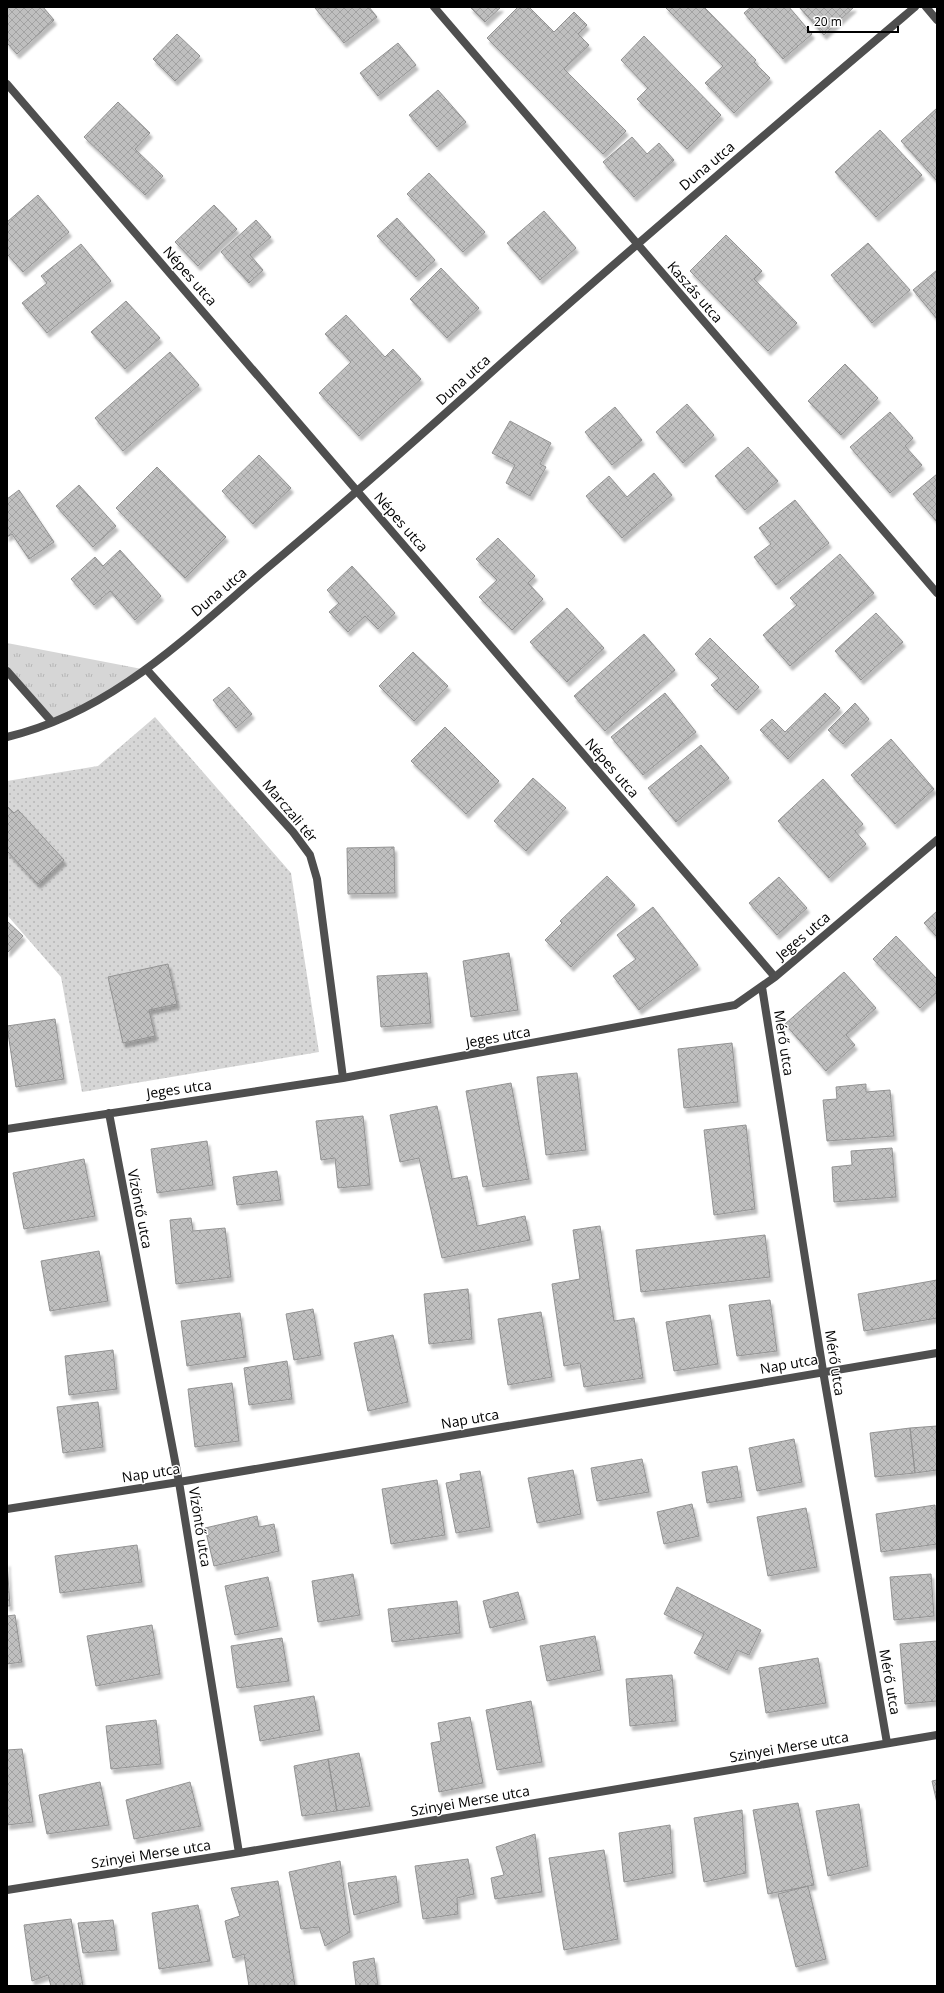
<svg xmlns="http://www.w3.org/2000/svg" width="944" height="1993" font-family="'Open Sans',sans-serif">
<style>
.grass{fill:url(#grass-tufts)}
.park{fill:url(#park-dots)}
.building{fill:url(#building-cross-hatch);stroke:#939393;filter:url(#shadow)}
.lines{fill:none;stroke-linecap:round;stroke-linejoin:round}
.street{stroke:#4f4f4f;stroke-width:8}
.labels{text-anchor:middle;stroke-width:3;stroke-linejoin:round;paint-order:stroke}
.street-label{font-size:14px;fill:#000;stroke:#fff}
</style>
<defs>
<pattern id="grass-tufts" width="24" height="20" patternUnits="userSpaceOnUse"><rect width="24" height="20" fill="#d6d6d6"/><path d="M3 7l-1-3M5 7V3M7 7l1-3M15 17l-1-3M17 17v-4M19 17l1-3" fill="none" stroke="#b6b6b6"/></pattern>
<pattern id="park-dots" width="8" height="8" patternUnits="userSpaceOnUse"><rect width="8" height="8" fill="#d6d6d6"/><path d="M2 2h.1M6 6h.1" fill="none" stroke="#b6b6b6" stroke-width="1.8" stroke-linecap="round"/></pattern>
<pattern id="building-cross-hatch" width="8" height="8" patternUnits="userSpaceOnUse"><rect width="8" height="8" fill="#bfbfbf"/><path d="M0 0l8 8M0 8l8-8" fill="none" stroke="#a2a2a2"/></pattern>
<filter id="shadow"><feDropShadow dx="2.5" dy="4.5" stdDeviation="1" flood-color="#0004"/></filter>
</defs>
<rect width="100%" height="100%" fill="#fff"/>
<path class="grass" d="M7,643L147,670L52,722L7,671Z"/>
<path class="park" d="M155,717L291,873L319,1052L82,1092L61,977L7,915V781L98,766Z"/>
<path class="building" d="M7,7H43L54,20L17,54L7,43Z
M369,7L377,17L344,43L315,8Z
M470,7H501L485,22Z
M518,7H529L554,32L574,12L587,25L578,34L589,45L564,69L626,131L603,154L487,38Z
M665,7H704L756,60L754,62L770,78L734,113L705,83L723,66Z
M751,7H789L812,34L783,59L744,13Z
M799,7H854L824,35Z
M177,34L200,56L175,81L153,59Z
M644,36L721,115L687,149L637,99L648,88L621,60Z
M398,43L416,65L378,96L360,73Z
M438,90L466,122L437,147L409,115Z
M118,102L150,133L135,149L163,176L145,195L84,137Z
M937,108V181L901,141Z
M880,130L922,175L876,217L835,172Z
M632,137L647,154L659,143L674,160L634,197L603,162Z
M429,173L485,232L463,252L407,194Z
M38,195L69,232L23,272L7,254V222Z
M214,205L237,229L198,266L175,242Z
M544,211L576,248L540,280L507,243Z
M397,218L435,260L416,277L377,236Z
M256,220L271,237L250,255L263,270L249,283L221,252Z
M726,235L762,271L754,279L797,323L768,351L690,271Z
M868,243L910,290L872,323L831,275Z
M81,244L111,281L47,333L22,303L47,283L41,276Z
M441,268L479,308L447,338L410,299Z
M937,270V319L913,290Z
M126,301L160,338L125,369L91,332Z
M346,315L385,357L393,349L421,379L359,436L319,393L351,362L325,334Z
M170,352L199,385L123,451L95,418Z
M845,364L878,398L841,435L808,401Z
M687,404L714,435L683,463L656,432Z
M615,407L642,440L612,465L585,432Z
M890,412L913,438L905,446L922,465L890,493L850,447Z
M510,421L551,443L540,464L546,467L530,496L506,483L515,465L492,453Z
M748,447L778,481L745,510L715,476Z
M259,455L291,488L253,524L222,491Z
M157,467L226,537L185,578L116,508Z
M654,473L672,495L622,538L586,496L609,476L627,497Z
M937,474V522L913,494Z
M79,485L116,526L93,547L56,506Z
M19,490L54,542L29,559L12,534L7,537V499Z
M795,500L829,543L776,585L754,557L771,544L759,528Z
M498,538L535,576L528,583L543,599L512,630L479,597L497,580L476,559Z
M120,550L161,596L135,620L110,591L94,605L71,579L95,557L103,566Z
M840,554L874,593L790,666L763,635L797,605L790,598Z
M352,566L395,613L378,629L365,616L348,632L329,612L339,603L327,590Z
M567,608L604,648L567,682L530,642Z
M876,613L903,642L861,680L835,651Z
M644,634L675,670L605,731L574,696Z
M710,638L759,687L736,710L711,685L719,678L695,654Z
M413,652L448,686L414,721L379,686Z
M229,687L252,714L236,728L213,700Z
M665,693L696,732L643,775L611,737Z
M825,693L840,708L788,759L760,730L772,719L785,732Z
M855,703L869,719L843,744L828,730Z
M445,727L499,781L466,814L411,761Z
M891,739L934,789L895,824L851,775Z
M701,745L729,778L676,822L648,788Z
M533,778L566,808L526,851L494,821Z
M823,779L863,824L855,831L866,844L829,878L778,821Z
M7,806L14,813L18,810L64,860L38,884L7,851Z
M394,847L395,893L348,894L347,848Z
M607,876L635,905L571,967L545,940L562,923L560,921Z
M779,877L807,908L777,935L749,903Z
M653,907L698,965L639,1010L613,976L636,959L617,935Z
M937,911V937L924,923Z
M7,921L23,936L7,953Z
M896,936L937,979V992L920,1008L873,959Z
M509,953L518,1010L471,1017L463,961Z
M168,964L177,1004L149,1010L155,1036L123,1043L108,977Z
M844,972L876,1008L846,1035L855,1045L826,1071L785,1024Z
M427,973L431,1023L381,1027L377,976Z
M55,1019L64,1079L16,1087L7,1026Z
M732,1043L738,1102L684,1108L678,1049Z
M577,1073L586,1150L546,1155L537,1077Z
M511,1083L529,1179L483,1187L466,1091Z
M866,1084V1092L890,1090L894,1136L827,1141L823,1100L837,1099L836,1087Z
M437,1106L452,1179L467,1176L477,1226L525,1216L530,1240L442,1258L419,1158L400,1162L390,1115Z
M363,1116L370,1185L338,1188L335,1158L321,1160L316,1121Z
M746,1125L755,1209L714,1215L704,1130Z
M207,1141L213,1185L157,1193L151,1149Z
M892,1148L896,1197L834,1202L832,1167L852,1165L851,1151Z
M84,1159L95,1216L24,1229L13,1173Z
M277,1171L281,1200L237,1205L233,1177Z
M191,1218L193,1231L225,1228L231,1277L176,1284L170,1220Z
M600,1226L614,1321L634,1318L643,1378L584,1387L580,1363L564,1366L552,1284L580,1279L573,1230Z
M765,1235L770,1277L641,1292L636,1250Z
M99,1251L108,1301L50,1311L41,1261Z
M937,1280V1318L864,1331L858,1294Z
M468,1289L472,1339L429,1344L424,1294Z
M770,1300L777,1351L737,1356L729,1305Z
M313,1309L321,1355L294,1360L286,1314Z
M541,1312L552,1377L508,1385L498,1319Z
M240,1313L246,1357L187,1366L181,1321Z
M710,1315L718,1364L674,1371L666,1322Z
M393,1335L408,1402L368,1411L354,1343Z
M113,1350L117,1389L69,1395L65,1356Z
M287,1361L292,1399L249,1405L244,1368Z
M232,1383L239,1441L195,1447L188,1389Z
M98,1402L103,1447L63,1453L57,1407Z
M937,1426V1470L915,1473L910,1428Z
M910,1428L915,1473L875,1477L870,1433Z
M794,1439L802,1482L757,1491L749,1448Z
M642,1459L649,1492L597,1501L591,1468Z
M737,1466L742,1497L707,1503L702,1472Z
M573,1470L581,1514L537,1523L528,1478Z
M480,1471L490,1527L456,1533L446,1483L461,1480L460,1474Z
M437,1480L445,1535L391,1544L382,1489Z
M692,1504L699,1536L664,1544L657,1512Z
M935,1505L937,1544L881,1552L876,1514Z
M806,1508L817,1567L768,1576L757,1517Z
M257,1516L259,1527L274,1524L279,1551L214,1566L205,1528Z
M137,1545L142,1582L60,1593L55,1556Z
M7,1562L10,1606H7Z
M353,1574L360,1615L318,1622L312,1581Z
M931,1574L934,1616L894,1620L890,1577Z
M268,1577L278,1626L235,1635L225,1586Z
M677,1587L761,1630L749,1655L737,1650L727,1670L694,1653L704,1634L664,1614Z
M518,1592L525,1619L490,1628L483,1601Z
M457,1601L460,1633L392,1642L388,1609Z
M15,1615L22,1662L7,1664V1616Z
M152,1625L160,1674L96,1686L87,1636Z
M595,1636L601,1670L547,1681L540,1646Z
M282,1638L289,1681L237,1688L231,1646Z
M937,1641V1701L905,1704L900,1644Z
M818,1658L826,1703L766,1713L759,1668Z
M672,1675L676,1721L630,1726L626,1679Z
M314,1696L320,1730L260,1741L254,1706Z
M531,1701L542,1762L497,1770L486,1710Z
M470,1717L483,1783L439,1792L431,1743L441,1741L438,1723Z
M156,1720L161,1764L111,1769L106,1726Z
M22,1749L33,1822L7,1825V1750Z
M359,1753L370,1806L337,1811L328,1759Z
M328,1759L337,1811L302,1816L294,1766Z
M937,1780V1803L932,1781Z
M100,1782L109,1825L47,1834L39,1795Z
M190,1782L201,1826L134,1839L126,1800Z
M798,1803L814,1885L768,1894L753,1810Z
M859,1804L868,1866L828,1876L816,1811Z
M742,1810L746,1873L704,1882L694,1818Z
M670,1825L673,1873L624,1882L619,1833Z
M535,1834L542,1892L495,1899L491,1878L504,1875L496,1847Z
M604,1850L618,1939L564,1950L549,1858Z
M468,1859L474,1894L457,1898L458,1914L423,1919L415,1866Z
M340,1861L350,1932L325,1946L319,1927L301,1929L289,1872Z
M396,1876L399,1902L354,1915L348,1883Z
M278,1881L295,1986H249L244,1954L233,1958L225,1921L240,1916L231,1888Z
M808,1886L826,1959L796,1967L778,1894Z
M198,1905L210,1961L159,1969L152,1913Z
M71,1919L83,1986H51L48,1975L32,1981L24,1925Z
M113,1920L117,1950L83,1953L78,1923Z
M374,1958L378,1986H356L353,1962Z"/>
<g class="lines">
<path class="street" d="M434,7L937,593
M926,7L937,20
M7,84L775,977
M147,670L293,832L310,855L317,879L343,1078
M7,671L52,722
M7,737C112,712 186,637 266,569C347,501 426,431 505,360C640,240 777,124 915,7
M762,987L823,1371L887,1743
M109,1113L179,1482L239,1853
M7,1129L343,1078L735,1005L775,977L937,840
M7,1509L179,1482L937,1353
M7,1890L239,1853L937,1735"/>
</g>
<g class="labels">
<g class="street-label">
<text transform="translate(707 166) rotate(-40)" y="5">Duna utca</text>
<text transform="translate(190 276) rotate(49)" y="5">Népes utca</text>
<text transform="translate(695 292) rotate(49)" y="5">Kaszás utca</text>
<text transform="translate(463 380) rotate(-42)" y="5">Duna utca</text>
<text transform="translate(401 522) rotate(49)" y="5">Népes utca</text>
<text transform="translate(219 592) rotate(-40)" y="5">Duna utca</text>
<text transform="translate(612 768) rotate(49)" y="5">Népes utca</text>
<text transform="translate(290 811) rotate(50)" y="5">Marczali tér</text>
<text transform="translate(803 936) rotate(-40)" y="5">Jeges utca</text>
<text transform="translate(498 1037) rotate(-10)" y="5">Jeges utca</text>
<text transform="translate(784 1043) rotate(81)" y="5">Mérő utca</text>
<text transform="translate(179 1089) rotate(-8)" y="5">Jeges utca</text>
<text transform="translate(140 1209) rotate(79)" y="5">Vízöntő utca</text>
<text transform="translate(835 1363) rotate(81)" y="5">Mérő utca</text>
<text transform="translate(789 1364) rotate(-10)" y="5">Nap utca</text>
<text transform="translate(470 1419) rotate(-10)" y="5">Nap utca</text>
<text transform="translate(151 1473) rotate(-9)" y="5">Nap utca</text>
<text transform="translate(200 1527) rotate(81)" y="5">Vízöntő utca</text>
<text transform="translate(890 1682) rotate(80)" y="5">Mérő utca</text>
<text transform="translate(789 1747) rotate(-10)" y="5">Szinyei Merse utca</text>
<text transform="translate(470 1801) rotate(-10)" y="5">Szinyei Merse utca</text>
<text transform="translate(151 1854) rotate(-9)" y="5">Szinyei Merse utca</text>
</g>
</g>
<rect width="944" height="1993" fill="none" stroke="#000000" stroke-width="16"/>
<path d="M808 26v6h90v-6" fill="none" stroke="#000000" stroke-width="2"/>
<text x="814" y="26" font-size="12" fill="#000000" stroke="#ffffff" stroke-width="3" paint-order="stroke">20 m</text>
</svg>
